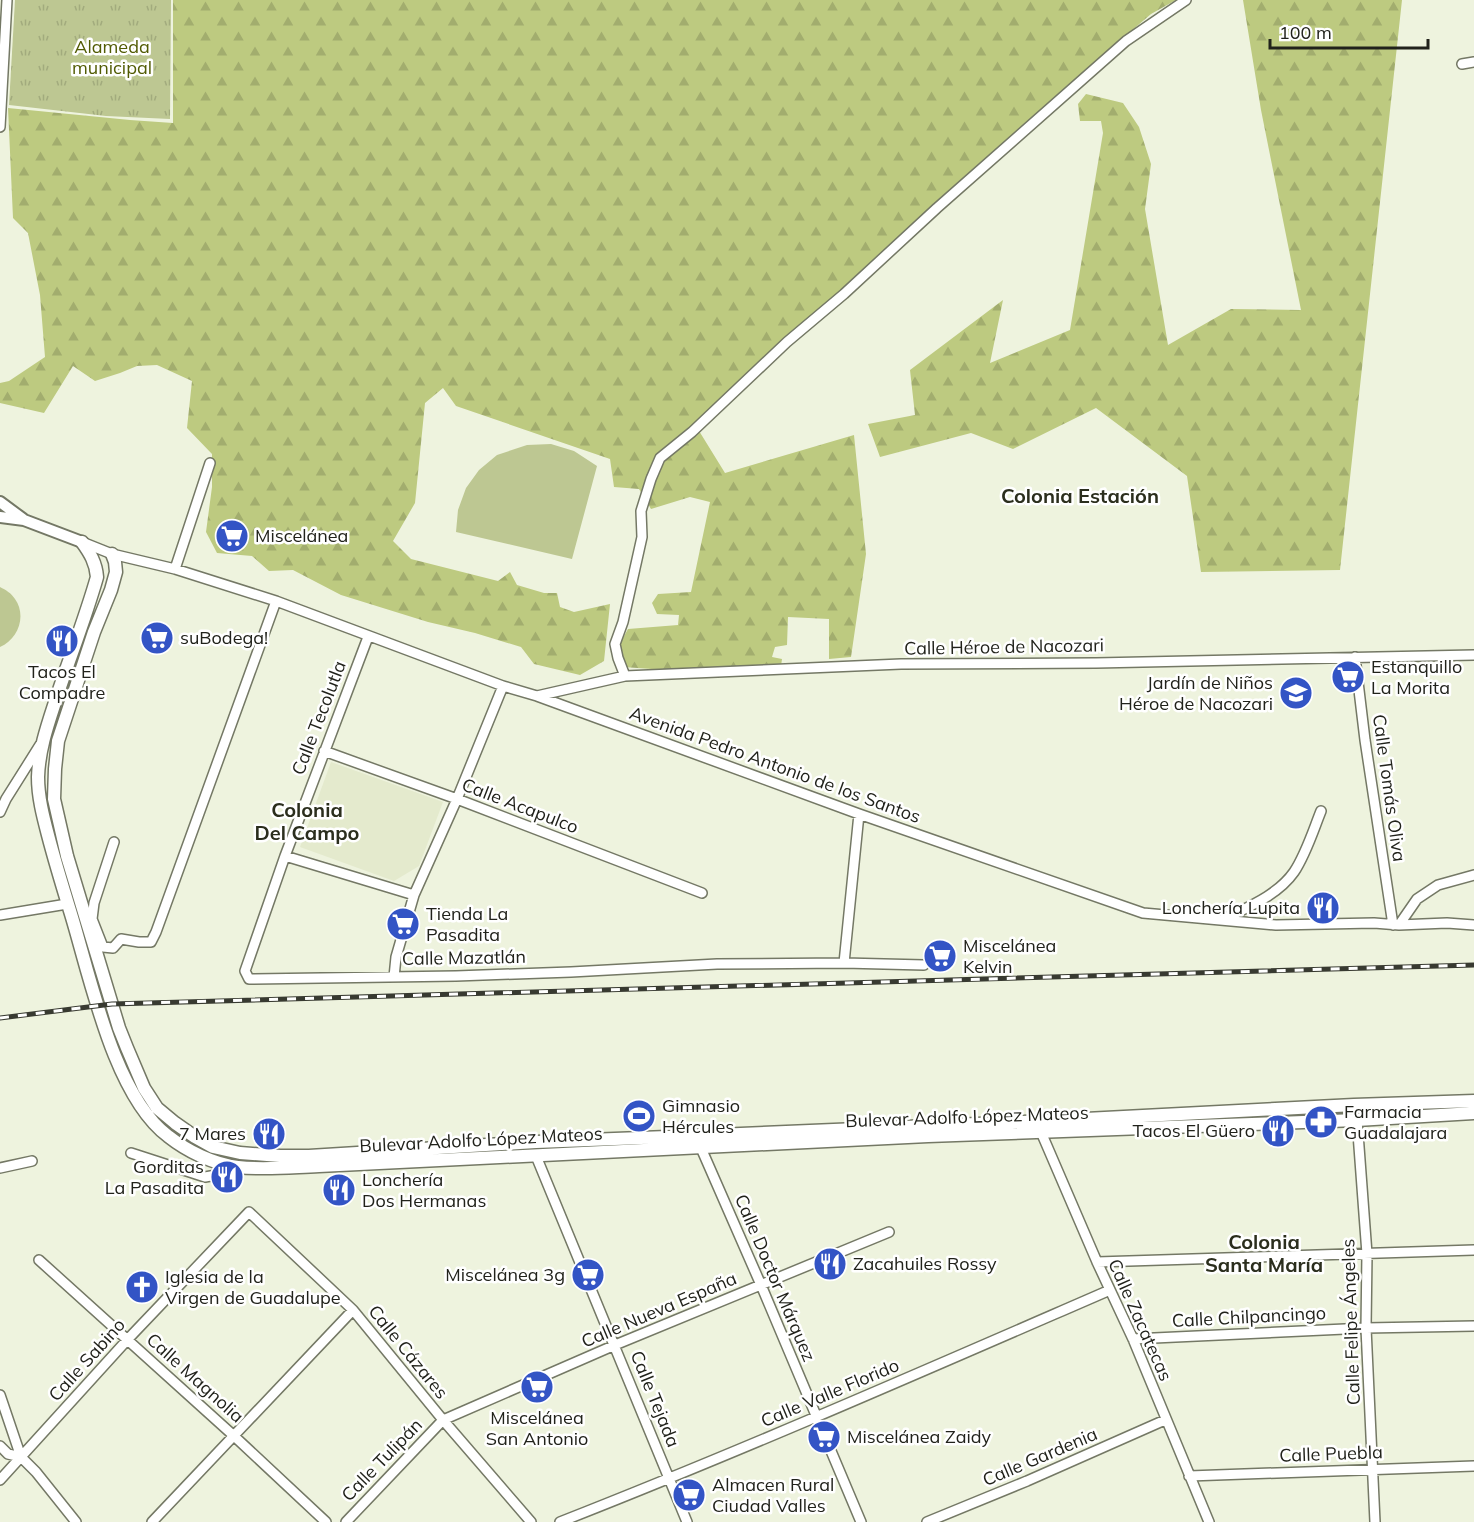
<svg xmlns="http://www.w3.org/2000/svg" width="1474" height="1522" font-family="Mulish,sans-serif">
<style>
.built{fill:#e4eacd}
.forest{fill:url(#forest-firs)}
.park{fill:url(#park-tufts)}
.pitch{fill:#bdc792}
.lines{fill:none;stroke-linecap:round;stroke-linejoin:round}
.minor-casing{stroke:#747865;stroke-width:12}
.tertiary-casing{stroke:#747865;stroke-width:14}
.secondary-casing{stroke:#747865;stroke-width:15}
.minor{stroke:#fff;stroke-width:9}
.tertiary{stroke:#fff;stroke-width:10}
.secondary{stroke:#fff;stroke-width:12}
.rail-casing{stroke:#383a31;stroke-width:5}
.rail{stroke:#fff;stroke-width:3;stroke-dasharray:9;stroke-linecap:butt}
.labels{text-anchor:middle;stroke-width:5;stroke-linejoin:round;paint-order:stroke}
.park-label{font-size:18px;fill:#515b03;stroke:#fff}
.poi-label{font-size:18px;fill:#21221b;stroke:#fff;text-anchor:start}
.street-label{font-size:18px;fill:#21221b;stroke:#fff}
.neighbourhood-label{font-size:20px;font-weight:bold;fill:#2b2e1d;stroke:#fff}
</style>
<defs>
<pattern id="forest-firs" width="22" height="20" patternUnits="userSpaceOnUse" patternTransform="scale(1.5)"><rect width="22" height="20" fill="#bdca80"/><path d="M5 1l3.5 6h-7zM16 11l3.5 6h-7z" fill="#a2ad6e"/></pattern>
<pattern id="park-tufts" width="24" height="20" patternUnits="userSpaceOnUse" patternTransform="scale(1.5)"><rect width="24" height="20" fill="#bdc792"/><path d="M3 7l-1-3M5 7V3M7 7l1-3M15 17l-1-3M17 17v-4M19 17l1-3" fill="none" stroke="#a2ab7d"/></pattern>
</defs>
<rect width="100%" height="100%" fill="#eef3de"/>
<path class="built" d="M331,762L443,802L419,866L394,881L300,847Z"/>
<path class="forest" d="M173,0H1176L1151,14L1094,63L696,426L725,473L854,435L866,554L851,657L829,659V619L788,617L787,645L775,647L772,657L782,659L781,666L680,671L623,667L619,645L628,629L678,625L679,615L657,614L652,603L658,594L691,592L710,502L690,497L651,509L639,489L614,487L610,459L456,406L443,388L425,403L415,503L393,541L411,559L498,581L510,572L517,585L544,593H557L560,607L574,612L610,604L604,661L580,675L534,664L521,647L475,633L428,622L341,595L293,570L269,571L252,556L217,553L206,532L212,487V454L187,428L192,381L157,365L137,366L120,373L95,381L73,366L44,413L0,403V383L9,381L45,357L40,295L28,233L13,218L8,108L130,120L173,123Z
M1243,0H1402L1340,570L1201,572L1187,476L1096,408L1013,449L971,433L880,457L868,424L915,415L910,370L1003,300L990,363L1070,330L1103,133L1101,121H1080L1078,104L1086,94L1123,103L1139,127L1151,164L1145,209L1168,345L1231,309L1301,310L1261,110Z"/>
<path class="park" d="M15,0H171L170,119L106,116L9,105Z"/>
<path class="pitch" d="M551,444L574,451L597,466L572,559L456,532L458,510L466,488L479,470L497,455L527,445Z
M0,587C6,590 11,593 15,599C27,616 18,639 0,647Z"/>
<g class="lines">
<defs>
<path id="minor" d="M1462,64L1474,62
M0,127L7,0
M82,542L112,554L175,569L276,601L503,686L537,696L859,814L1143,913L1276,925L1374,923L1399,925L1447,923L1474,925
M175,569L210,463
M368,637L285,856L245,971L249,979L456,976L571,972L717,964L844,963L924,965
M1355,657L1365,740L1393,925
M625,676L618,658L615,644L623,622L642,537L641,511L651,479L660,458L692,432L787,342L844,294L937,208L1126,41L1186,0
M537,696L625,676L901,664L1096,663L1474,655
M324,751L457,799L702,893
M0,812L6,799L40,745
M285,856L414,895
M0,915L67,904
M87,919H92L103,947L113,948L121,939L139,942H151L156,932L276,601
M92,919L94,903L114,842
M1224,919C1248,907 1278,895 1294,872C1306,854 1313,831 1321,811
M1399,925L1417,899L1438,885L1474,875
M844,963L859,814
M394,977L396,957L414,895L457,799L503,686
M1357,1120L1367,1254L1366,1328L1375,1522
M1041,1132L1097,1262L1133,1339L1209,1522
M701,1148L761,1285L861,1522
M131,1153L205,1177L222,1174L236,1167
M536,1156L687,1522
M0,1168L32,1161
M39,1260L234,1436L326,1522
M1097,1262L1474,1250
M1133,1339L1366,1328L1474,1326
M0,1395L21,1457
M0,1446L8,1454L21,1457L36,1472L76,1522
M1189,1476L1474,1466
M0,1480L128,1339L249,1212L353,1310L443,1420L531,1522
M152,1522L353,1310
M346,1522L443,1420L615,1345L889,1232
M560,1522C746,1449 928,1369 1110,1290
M927,1522L1027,1481L1165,1420"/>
<path id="tertiary" d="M0,502L23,519
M0,517L24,520L82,542"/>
<path id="secondary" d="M82,542C90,553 96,563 97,577C86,616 71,654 58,693C49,721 39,747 38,777C38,797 43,816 48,835C55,862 63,888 71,914C90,976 114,1096 168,1136C187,1151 213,1164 238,1167C265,1170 292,1167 319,1166L928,1136L1357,1120L1474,1113
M112,554L115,562L116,572L111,590L94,632L58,741L55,769L54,799L67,856L119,1028L127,1048L144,1088L157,1108L175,1123L195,1137L213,1147L240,1153L280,1156H309L536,1142L693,1136L1047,1121L1354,1105L1474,1101"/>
</defs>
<use href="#minor" class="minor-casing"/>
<use href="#tertiary" class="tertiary-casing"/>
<use href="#secondary" class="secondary-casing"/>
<use href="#minor" class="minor"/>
<use href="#tertiary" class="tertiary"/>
<use href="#secondary" class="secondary"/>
<defs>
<path id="rail" d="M0,1018L112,1004L1474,965"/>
</defs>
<use href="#rail" class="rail-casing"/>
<use href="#rail" class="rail"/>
</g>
<defs>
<symbol id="supermarket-disc" viewBox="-11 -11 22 22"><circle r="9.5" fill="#3354c5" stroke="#fff"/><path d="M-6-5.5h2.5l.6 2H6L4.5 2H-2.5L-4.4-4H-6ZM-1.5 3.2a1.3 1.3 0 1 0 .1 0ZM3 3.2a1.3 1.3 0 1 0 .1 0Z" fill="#fff"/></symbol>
<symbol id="restaurant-disc" viewBox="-11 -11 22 22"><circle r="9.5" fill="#3354c5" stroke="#fff"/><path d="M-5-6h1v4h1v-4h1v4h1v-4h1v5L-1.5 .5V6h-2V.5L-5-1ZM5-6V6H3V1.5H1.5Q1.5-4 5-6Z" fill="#fff"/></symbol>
<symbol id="school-disc" viewBox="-11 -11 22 22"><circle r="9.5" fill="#3354c5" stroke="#fff"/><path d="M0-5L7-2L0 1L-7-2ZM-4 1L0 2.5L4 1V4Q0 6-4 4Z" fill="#fff"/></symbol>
<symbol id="stadium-disc" viewBox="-11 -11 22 22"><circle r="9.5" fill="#3354c5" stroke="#fff"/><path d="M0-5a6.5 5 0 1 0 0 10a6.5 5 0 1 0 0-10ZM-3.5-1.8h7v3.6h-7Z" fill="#fff"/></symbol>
<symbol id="pharmacy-disc" viewBox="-11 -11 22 22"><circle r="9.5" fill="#3354c5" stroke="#fff"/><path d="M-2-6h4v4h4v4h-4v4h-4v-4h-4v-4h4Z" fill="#fff"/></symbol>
<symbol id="church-disc" viewBox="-11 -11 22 22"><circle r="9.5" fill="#3354c5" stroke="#fff"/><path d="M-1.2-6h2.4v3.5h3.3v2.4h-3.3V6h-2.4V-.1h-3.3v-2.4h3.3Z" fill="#fff"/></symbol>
</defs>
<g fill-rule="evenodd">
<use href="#supermarket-disc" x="213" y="517" width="38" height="38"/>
<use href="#supermarket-disc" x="138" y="619" width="38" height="38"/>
<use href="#restaurant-disc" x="43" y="622" width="38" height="38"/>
<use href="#supermarket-disc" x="1329" y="658" width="38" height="38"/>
<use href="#school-disc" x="1277" y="674" width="38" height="38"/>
<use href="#restaurant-disc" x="1304" y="889" width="38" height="38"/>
<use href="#supermarket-disc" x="384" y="905" width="38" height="38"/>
<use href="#supermarket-disc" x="921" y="937" width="38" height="38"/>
<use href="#stadium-disc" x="620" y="1097" width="38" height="38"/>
<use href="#pharmacy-disc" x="1302" y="1103" width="38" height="38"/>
<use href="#restaurant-disc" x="1259" y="1112" width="38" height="38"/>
<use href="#restaurant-disc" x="250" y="1115" width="38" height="38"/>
<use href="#restaurant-disc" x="208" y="1158" width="38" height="38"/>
<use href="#restaurant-disc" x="320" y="1171" width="38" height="38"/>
<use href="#restaurant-disc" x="811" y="1245" width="38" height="38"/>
<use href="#supermarket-disc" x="569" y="1256" width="38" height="38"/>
<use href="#church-disc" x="123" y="1268" width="38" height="38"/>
<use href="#supermarket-disc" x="518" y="1368" width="38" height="38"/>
<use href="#supermarket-disc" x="805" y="1418" width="38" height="38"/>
<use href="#supermarket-disc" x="670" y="1476" width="38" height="38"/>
</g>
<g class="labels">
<g class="park-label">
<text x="112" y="53">Alameda<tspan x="112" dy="21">municipal</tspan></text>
</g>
<g class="poi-label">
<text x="255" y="542">Miscelánea</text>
<text x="180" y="644">suBodega!</text>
<text x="1371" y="673">Estanquillo<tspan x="1371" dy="21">La Morita</tspan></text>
<text x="62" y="678" text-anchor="middle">Tacos El<tspan x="62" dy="21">Compadre</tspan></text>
<text x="1273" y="689" text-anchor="end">Jardín de Niños<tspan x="1273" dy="21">Héroe de Nacozari</tspan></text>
<text x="1300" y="914" text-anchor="end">Lonchería Lupita</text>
<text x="426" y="920">Tienda La<tspan x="426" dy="21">Pasadita</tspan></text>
<text x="963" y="952">Miscelánea<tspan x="963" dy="21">Kelvin</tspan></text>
<text x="662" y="1112">Gimnasio<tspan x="662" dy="21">Hércules</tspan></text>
<text x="1344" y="1118">Farmacia<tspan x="1344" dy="21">Guadalajara</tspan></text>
<text x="1255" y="1137" text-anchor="end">Tacos El Güero</text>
<text x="246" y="1140" text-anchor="end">7 Mares</text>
<text x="204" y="1173" text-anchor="end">Gorditas<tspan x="204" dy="21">La Pasadita</tspan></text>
<text x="362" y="1186">Lonchería<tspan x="362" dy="21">Dos Hermanas</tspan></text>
<text x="853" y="1270">Zacahuiles Rossy</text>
<text x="565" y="1281" text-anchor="end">Miscelánea 3g</text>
<text x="165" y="1283">Iglesia de la<tspan x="165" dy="21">Virgen de Guadalupe</tspan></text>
<text x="537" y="1424" text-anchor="middle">Miscelánea<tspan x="537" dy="21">San Antonio</tspan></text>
<text x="847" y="1443">Miscelánea Zaidy</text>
<text x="712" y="1491">Almacen Rural<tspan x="712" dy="21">Ciudad Valles</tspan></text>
</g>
<g class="street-label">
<text transform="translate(1004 647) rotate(-1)" y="6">Calle Héroe de Nacozari</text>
<text transform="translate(319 718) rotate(-69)" y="6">Calle Tecolutla</text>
<text transform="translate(775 765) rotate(20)" y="6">Avenida Pedro Antonio de los Santos</text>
<text transform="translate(1389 788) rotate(82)" y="6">Calle Tomás Oliva</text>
<text transform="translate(520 806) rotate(21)" y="6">Calle Acapulco</text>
<text transform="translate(464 958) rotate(-1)" y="6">Calle Mazatlán</text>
<text transform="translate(967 1117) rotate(-2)" y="6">Bulevar Adolfo López Mateos</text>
<text transform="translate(481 1140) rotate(-3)" y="6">Bulevar Adolfo López Mateos</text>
<text transform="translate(775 1278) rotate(67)" y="6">Calle Doctor Márquez</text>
<text transform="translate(659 1310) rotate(-23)" y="6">Calle Nueva España</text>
<text transform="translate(1249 1317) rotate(-3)" y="6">Calle Chilpancingo</text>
<text transform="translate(1140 1320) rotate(66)" y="6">Calle Zacatecas</text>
<text transform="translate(1351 1322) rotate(-92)" y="6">Calle Felipe Ángeles</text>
<text transform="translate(408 1352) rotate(51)" y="6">Calle Cázares</text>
<text transform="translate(87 1360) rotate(-48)" y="6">Calle Sabino</text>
<text transform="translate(195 1378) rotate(42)" y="6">Calle Magnolia</text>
<text transform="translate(830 1393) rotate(-23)" y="6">Calle Valle Florido</text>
<text transform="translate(655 1399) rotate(68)" y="6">Calle Tejada</text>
<text transform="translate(1331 1454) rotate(-2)" y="6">Calle Puebla</text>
<text transform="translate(1040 1457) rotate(-23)" y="6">Calle Gardenia</text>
<text transform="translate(382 1460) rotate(-46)" y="6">Calle Tulipán</text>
</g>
<g class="neighbourhood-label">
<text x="1080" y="503">Colonia Estación</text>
<text x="307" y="817">Colonia<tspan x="307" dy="23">Del Campo</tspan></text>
<text x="1264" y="1249">Colonia<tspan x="1264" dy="23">Santa María</tspan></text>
</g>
</g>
<path d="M1270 39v9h158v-9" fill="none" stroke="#21221b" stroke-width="3"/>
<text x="1279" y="39" font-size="18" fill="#21221b" stroke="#ffffff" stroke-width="4.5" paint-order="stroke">100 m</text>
</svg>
